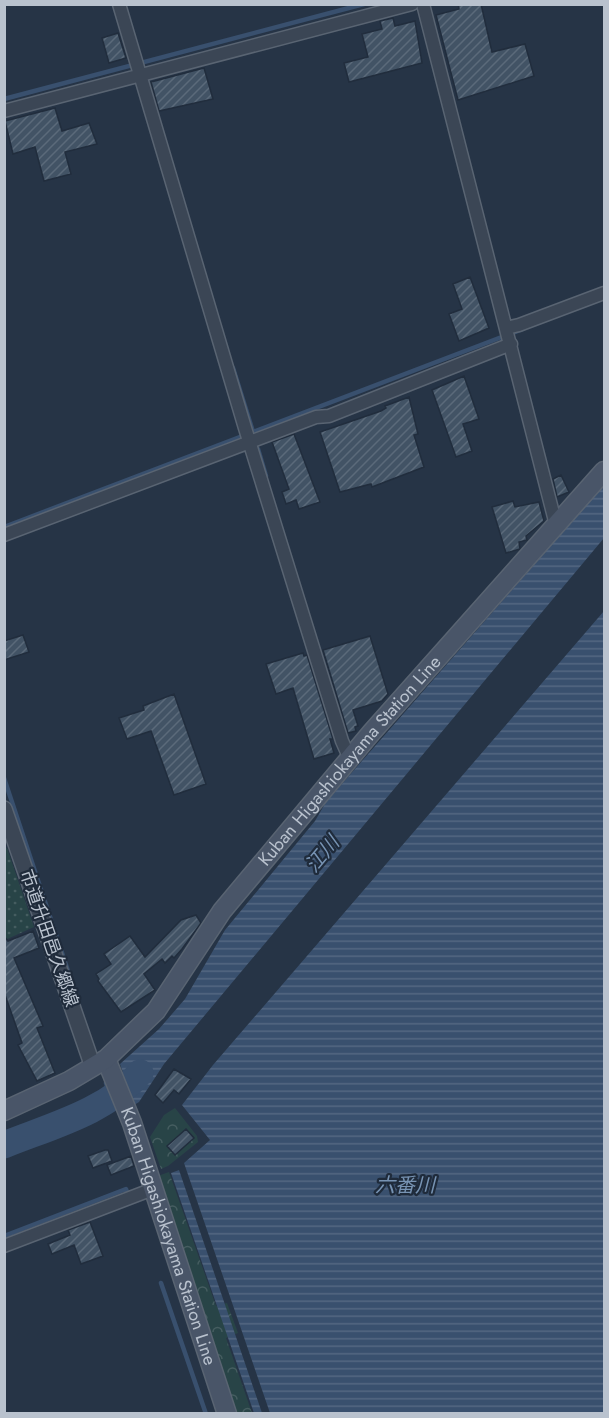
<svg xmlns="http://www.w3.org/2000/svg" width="609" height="1418" font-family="Jost,'Noto Sans JP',sans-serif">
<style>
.grass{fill:url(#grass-dots)}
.forest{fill:url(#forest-crowns)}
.water{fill:url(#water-rules)}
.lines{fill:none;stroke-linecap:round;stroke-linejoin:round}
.stream{stroke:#39506e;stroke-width:4.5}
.river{stroke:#39506e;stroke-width:27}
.building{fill:url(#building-hatch);stroke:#212d3d;stroke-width:1.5}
.minor-casing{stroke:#596472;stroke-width:15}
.tertiary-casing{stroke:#596472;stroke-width:18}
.secondary-casing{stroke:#596472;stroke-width:21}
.minor{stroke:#3b4655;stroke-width:12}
.tertiary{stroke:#3b4655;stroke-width:15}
.secondary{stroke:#495568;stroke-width:18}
.labels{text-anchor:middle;stroke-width:4.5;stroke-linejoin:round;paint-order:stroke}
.street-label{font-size:18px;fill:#b9c2ce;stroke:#1f2b3b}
.water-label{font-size:20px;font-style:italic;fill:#7793b3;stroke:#1f2b3b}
</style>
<defs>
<pattern id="grass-dots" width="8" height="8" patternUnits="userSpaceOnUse" patternTransform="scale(1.5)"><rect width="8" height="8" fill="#284447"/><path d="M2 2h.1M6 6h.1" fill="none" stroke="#455d60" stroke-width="1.8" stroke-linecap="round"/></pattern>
<pattern id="forest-crowns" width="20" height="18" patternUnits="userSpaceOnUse" patternTransform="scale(1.5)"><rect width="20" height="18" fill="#284447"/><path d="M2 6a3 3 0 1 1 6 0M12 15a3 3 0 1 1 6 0" fill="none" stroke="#455d60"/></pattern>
<pattern id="water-rules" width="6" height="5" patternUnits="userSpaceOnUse" patternTransform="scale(1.5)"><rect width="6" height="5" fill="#39506e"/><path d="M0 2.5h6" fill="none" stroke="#546882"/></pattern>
<pattern id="building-hatch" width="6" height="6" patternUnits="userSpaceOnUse" patternTransform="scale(1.5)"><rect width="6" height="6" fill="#425365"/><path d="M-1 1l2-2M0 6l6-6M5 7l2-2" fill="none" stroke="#5b6a7a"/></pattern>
</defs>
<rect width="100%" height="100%" fill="#263446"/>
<path class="grass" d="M7,848L34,927L5,940L4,849Z"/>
<path class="forest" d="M175,1108L197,1136L198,1142L168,1166L161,1169L150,1137L164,1115Z
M169,1172L216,1306L227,1303L238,1333L226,1338L252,1413H236L155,1177Z"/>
<path class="water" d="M604,485V538L164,1064L139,1102L134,1105L120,1064L159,1029L185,999L225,930L315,821L326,802Z
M604,611V1413H270L184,1163L210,1140L182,1105L213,1065Z
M179,1170L262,1413H254L171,1173Z"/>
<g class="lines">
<path class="stream" d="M4,99L364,4
M233,368L254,435
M258,449L266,476
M4,527L523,329
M4,778L68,971
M106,1083L111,1097
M4,1236L126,1189L128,1195
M161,1283L206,1414"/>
<path class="river" d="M4,1145C51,1126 106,1112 140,1073"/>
</g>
<path class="building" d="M458,4H481L492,52L525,44L534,76L458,100L436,15L459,9Z
M393,18L395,26L415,21L422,63L349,82L344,63L368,57L362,34L382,29L380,21Z
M118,33L126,58L109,63L102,38Z
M204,68L213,99L159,111L151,82Z
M55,108L62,131L89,123L97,144L65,152L71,174L44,181L35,147L13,154L5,121Z
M470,277L489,328L459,341L449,314L462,309L453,284Z
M464,376L479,419L463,424L472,451L456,457L432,390Z
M409,397L418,434L414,435L424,467L372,487L371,484L340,492L320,432L381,411L386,408L385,406Z
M294,434L320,502L299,509L296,500L286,504L282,492L289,489L272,442Z
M561,475L569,492L557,497L553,479Z
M513,501L515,507L539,502L544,521L526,536L527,540L519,542L520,549L506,553L492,507Z
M23,635L29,652L4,660V641Z
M370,636L388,694L382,701L353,710L358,726L355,727L356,731L348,733L323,650Z
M303,653L304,656L307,655L333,739H330L334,753L314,759L293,688L276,694L266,664Z
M174,694L206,784L174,795L151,731L127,739L119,718L144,710L143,706Z
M196,915L201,923L182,949L174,958L172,956L165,963L162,959L144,974L155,990L121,1012L98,981L99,979L96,974L111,964L104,954L130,936L145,957L181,920Z
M33,931L39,948L14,958L43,1026L37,1028L55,1073L37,1081L18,1045L22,1043L4,992V936L8,941Z
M174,1069L191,1079L179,1094L174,1090L163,1103L155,1095Z
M186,1129L194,1138L175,1155L167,1146Z
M105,1150H108L112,1161L93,1168L88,1156Z
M131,1156L134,1166L111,1175L107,1165Z
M90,1222L103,1256L81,1264L74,1245L52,1254L48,1244L70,1235L68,1230Z"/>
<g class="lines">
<defs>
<path id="minor" d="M119,4L245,428L342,741L350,759
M423,4L556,525
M4,111L412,4
M506,328L519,325L604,293
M4,535L316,417L329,416L511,344
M4,1246L153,1189"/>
<path id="tertiary" d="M4,809L93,1067"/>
<g id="secondary">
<path id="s1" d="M106,1059L132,1123L227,1414"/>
<path id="s2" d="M4,1111L69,1081L106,1059L156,1011L222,911L371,733L604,471"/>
</g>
</defs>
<use href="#minor" class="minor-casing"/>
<use href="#tertiary" class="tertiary-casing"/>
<use href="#secondary" class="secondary-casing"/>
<use href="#minor" class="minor"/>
<use href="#tertiary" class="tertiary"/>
<use href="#secondary" class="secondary"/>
</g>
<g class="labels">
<g class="street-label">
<text dy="6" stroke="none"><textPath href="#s2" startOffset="501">Kuban Higashiokayama Station Line</textPath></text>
<text transform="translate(49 938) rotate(71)" y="6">市道升田邑久郷線</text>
<text dy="6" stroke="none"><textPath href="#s1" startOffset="188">Kuban Higashiokayama Station Line</textPath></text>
</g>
<g class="water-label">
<text transform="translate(322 854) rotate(-50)" y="7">江川</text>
<text x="405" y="1192">六番川</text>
</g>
</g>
<rect width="609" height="1418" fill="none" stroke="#b9c2ce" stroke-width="12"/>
</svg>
